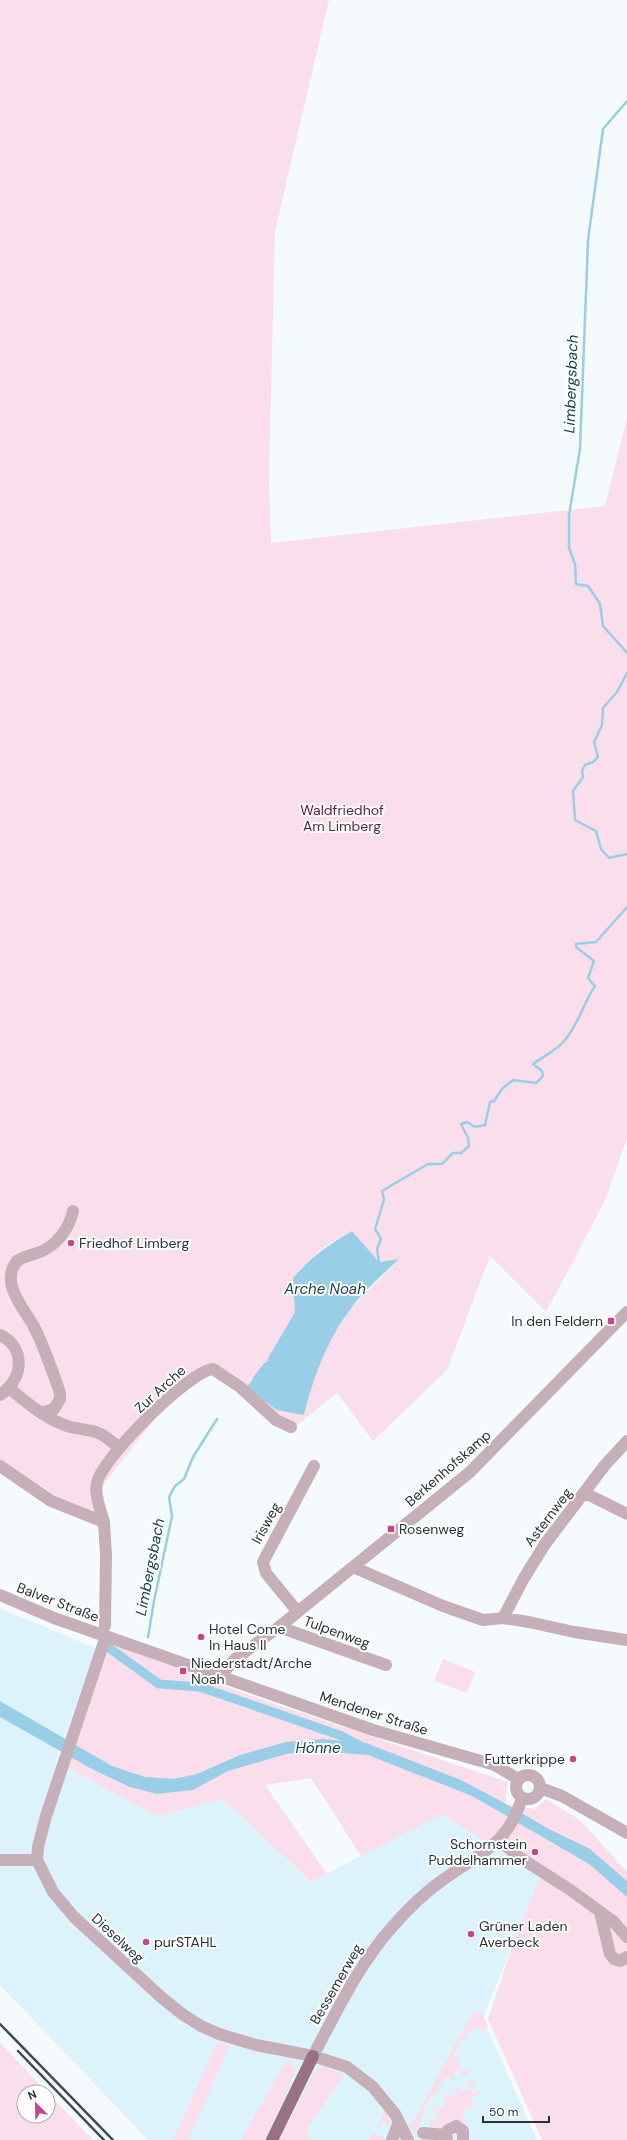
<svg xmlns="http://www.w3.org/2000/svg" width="627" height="2140" font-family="'DM Sans',sans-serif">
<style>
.built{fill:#ddf3fc}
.green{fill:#fbdeeb;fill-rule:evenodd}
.water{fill:#98cfe6}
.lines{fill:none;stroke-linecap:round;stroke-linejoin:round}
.stream{stroke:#98cfe6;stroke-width:2.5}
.canal{stroke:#98cfe6;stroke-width:9}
.minor{stroke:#c6afb9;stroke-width:12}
.major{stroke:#987182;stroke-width:12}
.rail{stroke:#3f4a4e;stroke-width:2.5}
.poi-dot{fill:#c7458d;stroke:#fff;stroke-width:1.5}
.labels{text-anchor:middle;stroke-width:4;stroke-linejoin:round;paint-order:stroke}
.park-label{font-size:14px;fill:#5a1f3f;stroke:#fff}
.poi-label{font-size:14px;fill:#283337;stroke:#fff;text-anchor:start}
.street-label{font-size:14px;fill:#283337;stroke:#fff}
.water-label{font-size:15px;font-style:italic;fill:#124252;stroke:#fff}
</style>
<rect width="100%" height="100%" fill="#f5fbfd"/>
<path class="built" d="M0,1609L96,1648L56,1761L157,1816L223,1799L311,1882L442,1813L540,1877L483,2018L537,2140H148L0,1985Z"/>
<path class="green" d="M0,0H329L275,231L269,477L271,543L605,506L627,418V1138L605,1201L546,1312L490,1256L447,1370L373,1441L337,1393L295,1427L212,1365L161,1411L100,1489L96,1515L68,1505L0,1461ZM352,1231L379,1262L399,1260L352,1306L328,1343L314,1376L247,1388L273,1354L295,1314L293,1278C310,1258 328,1242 352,1231Z
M115,1645L257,1698L508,1782L505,1804L535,1809L546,1799L581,1821L627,1872V2140H542L488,2019L515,1938L540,1877L442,1814L361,1856L311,1778L265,1785L327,1874L311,1882L223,1799L157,1816L68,1768L107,1653Z
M443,1659L475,1672L467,1693L434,1681Z
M481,2011L488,2027L482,2031L479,2027L464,2035L467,2039L458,2043L459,2049L454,2052L462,2071L468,2069L467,2074L463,2076L459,2070L453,2074L455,2080L452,2081L449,2076L440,2082L442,2087C434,2092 424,2106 422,2115C420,2122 420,2128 415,2132H412L410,2127L472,2013Z
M218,2041L229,2046L188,2140H173Z
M0,2043L47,2092H24V2116H48V2093L93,2140H0Z
M287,2059L295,2069V2074L265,2140H241Z
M325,2067L344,2075L306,2131L310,2137L308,2140H279L316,2069Z
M471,2081L476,2085L470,2088L473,2094L480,2091V2094L470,2098L474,2105L469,2108L470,2110L467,2109L461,2112L467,2124C456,2131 441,2129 429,2128L430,2119L436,2120L439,2111L433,2109L435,2105L440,2109L447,2101L443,2096L446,2093L449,2098L458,2094L455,2089L459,2087L462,2092L469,2089L466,2083Z
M385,2112L388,2115L390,2126L384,2122L380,2127L377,2126Z
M373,2133L386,2139L385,2140H369Z"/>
<path class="water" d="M352,1231L379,1262L399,1259C384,1274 365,1289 352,1307C327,1340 314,1375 304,1415L277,1410L246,1388L273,1354L295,1314L293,1278C310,1258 329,1244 352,1231Z
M0,1701L112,1766L145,1777L174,1779L197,1774L240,1755L286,1742L323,1739L366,1743L461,1780L497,1799L549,1829L590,1849L627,1881V1897L589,1864L472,1796L368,1755L317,1751L286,1754L228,1771L193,1790L157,1794L130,1787L92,1769L0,1717Z"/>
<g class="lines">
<path class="stream" d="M627,101L603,129L588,240L580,449L569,515V548L575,564L576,584L588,586L600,604L603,626L627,653
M627,673L617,692L603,708L602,725L594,742L598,757L593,762L585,765L582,771L583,777L573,791L575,820L596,831L601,849L609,858L627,854
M377,1264L379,1262L377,1249L381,1239L375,1229L384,1200L382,1191L428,1164H442L453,1153H461L469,1146L468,1138L461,1124L467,1122L475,1127L485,1125L490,1102L494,1101L502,1089L513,1080L536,1083L543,1076L542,1071L533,1064C544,1056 557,1050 565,1040C578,1025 584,1002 595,986L588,978L594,961L576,947V944L596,942L627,907
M269,1359L296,1313
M254,1378L265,1364
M148,1637L154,1601L172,1516L169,1497L175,1486L184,1479L193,1457L217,1419"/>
<path class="canal" d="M109,1648L159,1684L200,1687L342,1736L364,1748"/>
<path class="minor" d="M0,1335C27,1348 23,1380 0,1395
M9,1388C26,1402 42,1416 62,1424C73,1429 85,1429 96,1432C105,1435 111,1441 118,1447
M41,1413L54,1409L60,1399V1393C53,1373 43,1343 33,1325C22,1306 0,1282 17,1261C24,1256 32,1255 40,1252C57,1245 69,1229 73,1211
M0,1466L51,1501L104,1522L106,1555L105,1626
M585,1493L627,1514
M104,1522C101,1511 94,1495 97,1483C101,1459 189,1371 213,1369L240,1387L276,1420L291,1427
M353,1567L443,1606L483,1620L503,1618L529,1622L574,1632L627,1640
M0,1595L54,1618L373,1730L495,1765L518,1779
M297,1611L266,1573L263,1562L314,1466
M503,1618L524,1578L545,1544L605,1465L627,1441
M279,1627L386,1665
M106,1636L46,1816L38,1847L37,1860L53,1892L74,1917L161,1997L182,2014L201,2026L219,2034L256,2045L313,2056L347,2067L373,2087L395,2114L408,2140
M220,1677L235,1659L279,1627L470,1472L627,1312
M516 1787a12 12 0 1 1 24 0a12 12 0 1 1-24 0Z
M540,1788L562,1796L627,1833
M499,1840L519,1857L569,1889L613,1921L627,1937
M0,1860H37
M600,1912L610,1954L614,1959L620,1961L627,1957
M313,2056C337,2011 359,1964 393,1926C408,1909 425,1892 444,1879C481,1853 508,1844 522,1798
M423,2133L446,2135
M392,2140L399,2122
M447,2140L446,2135L448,2130L456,2126L463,2131V2140"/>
<path class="major" d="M272,2140L313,2056"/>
<path class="rail" d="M0,2024L113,2140
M18,2051L104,2140"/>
</g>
<g class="poi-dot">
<circle cx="71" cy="1243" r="4"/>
<rect x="607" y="1317" width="8" height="8" rx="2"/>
<rect x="387" y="1525" width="8" height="8" rx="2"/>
<circle cx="201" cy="1637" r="4"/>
<rect x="179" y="1667" width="8" height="8" rx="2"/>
<circle cx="573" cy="1759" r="4"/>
<circle cx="535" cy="1852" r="4"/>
<circle cx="471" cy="1934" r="4"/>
<circle cx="146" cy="1942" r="4"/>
</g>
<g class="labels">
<g class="park-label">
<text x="342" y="815">Waldfriedhof<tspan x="342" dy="16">Am Limberg</tspan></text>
</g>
<g class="poi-label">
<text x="79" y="1248">Friedhof Limberg</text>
<text x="603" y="1326" text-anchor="end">In den Feldern</text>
<text x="399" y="1534">Rosenweg</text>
<text x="209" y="1634">Hotel Come<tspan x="209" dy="16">In Haus II</tspan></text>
<text x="191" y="1668">Niederstadt/Arche<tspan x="191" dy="16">Noah</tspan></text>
<text x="565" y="1764" text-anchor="end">Futterkrippe</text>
<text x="527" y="1849" text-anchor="end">Schornstein<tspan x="527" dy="16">Puddelhammer</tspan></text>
<text x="479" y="1931">Grüner Laden<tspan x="479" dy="16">Averbeck</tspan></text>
<text x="154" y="1947">purSTAHL</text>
</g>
<g class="street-label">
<text transform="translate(160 1389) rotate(-42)" y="5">Zur Arche</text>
<text transform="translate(448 1468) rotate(-41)" y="5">Berkenhofskamp</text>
<text transform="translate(548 1517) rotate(-53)" y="5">Asternweg</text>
<text transform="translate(266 1523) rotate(-61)" y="5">Irisweg</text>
<text transform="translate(58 1602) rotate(21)" y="5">Balver Straße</text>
<text transform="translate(337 1632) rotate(20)" y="5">Tulpenweg</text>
<text transform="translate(374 1713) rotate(18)" y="5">Mendener Straße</text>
<text transform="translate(118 1938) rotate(43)" y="5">Dieselweg</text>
<text transform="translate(336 1984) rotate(-60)" y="5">Bessemerweg</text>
</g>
<g class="water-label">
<text transform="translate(571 384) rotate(-88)" y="5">Limbergsbach</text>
<text x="325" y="1294">Arche Noah</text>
<text transform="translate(150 1567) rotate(-79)" y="5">Limbergsbach</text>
<text x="318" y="1753">Hönne</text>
</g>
</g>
<g transform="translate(36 2104) rotate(337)"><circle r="19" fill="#ffffff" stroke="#a9adaf"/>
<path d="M0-3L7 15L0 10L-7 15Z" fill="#c7458d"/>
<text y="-6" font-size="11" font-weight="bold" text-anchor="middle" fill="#283337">N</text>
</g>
<path d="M483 2116v6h66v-6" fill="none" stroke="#283337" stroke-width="2"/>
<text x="489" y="2116" font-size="12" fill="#283337" stroke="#ffffff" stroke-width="3" paint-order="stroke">50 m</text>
</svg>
